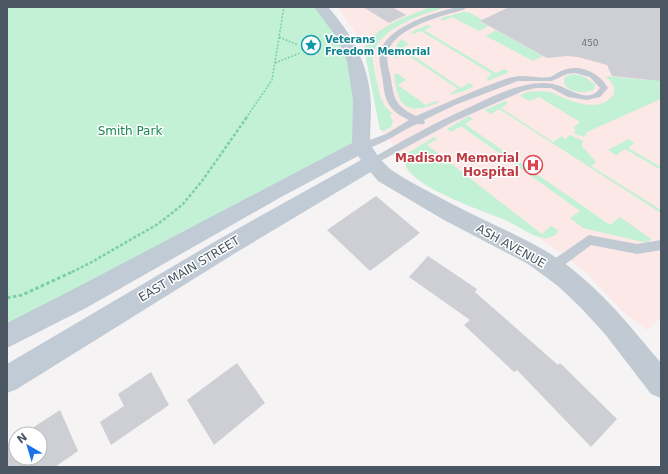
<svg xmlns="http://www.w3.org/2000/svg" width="668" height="474" font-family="'DejaVu Sans',sans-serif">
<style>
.medical{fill:#fce8e6}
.green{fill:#c3f1d5}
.building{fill:#cdcfd5}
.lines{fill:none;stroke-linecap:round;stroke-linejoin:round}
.path-far2{stroke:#7ad0a6;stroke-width:1.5;stroke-dasharray:2 1.5;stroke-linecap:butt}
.path-far1{stroke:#7ad0a6;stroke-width:2.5;stroke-dasharray:3 2;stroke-linecap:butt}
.path{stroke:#7ad0a6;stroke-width:3;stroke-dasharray:3.5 2.5;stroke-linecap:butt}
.lane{fill:#c1cad2;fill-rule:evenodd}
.street{fill:#c1cad2;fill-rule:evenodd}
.secondary{fill:#c1cbd6;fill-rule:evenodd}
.labels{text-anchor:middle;stroke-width:3;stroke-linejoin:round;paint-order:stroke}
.far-number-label{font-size:9px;fill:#6b747e}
.far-culture-label{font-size:10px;font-weight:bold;fill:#0d838f;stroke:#fff;text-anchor:start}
.park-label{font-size:12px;fill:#17864f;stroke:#fff}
.health-label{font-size:12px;font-weight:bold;fill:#be3a42;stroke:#fff;text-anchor:end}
.street-label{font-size:12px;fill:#4a5661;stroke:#fff}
</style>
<rect width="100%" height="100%" fill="#f5f3f3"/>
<path class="medical" d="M338,7H661V317L647,330L621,310L586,272L537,236L503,219L453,199L426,185L412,175L406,169L405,162L406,158L380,130L364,48L356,34Z"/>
<path class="green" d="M7,7H321L357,62L355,146L7,336Z
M430,7H447C424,13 378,28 373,55C372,62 375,72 376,79C380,95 380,103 393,114L390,115L393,121L391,127L384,131L380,130L364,48C379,24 405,18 430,7Z
M463,12H468L483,20L480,22L489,26L479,31L452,17L443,21L441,20V18Z
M428,25L432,27L424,30L496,73L504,69L509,72L488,81L487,78L492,74L421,31L413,34L411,32Z
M496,30L543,56L533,61L486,36Z
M401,39L409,44L402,48L461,88L469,83L474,86L464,91L451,95L450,94L458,89L406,54L396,58L391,54Z
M397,73L406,80L398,85L426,105L436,101L439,102C427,108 405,115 399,97C396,90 395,82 394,75Z
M573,74L583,76L595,84L594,89C586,96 558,91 565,77Z
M605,76L648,80L661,78V99L587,132L584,137L573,133L576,130L573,128L580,122L539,97L529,101L520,96C526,90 543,91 551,92C554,93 558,96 562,97C576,103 593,109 607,101C610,99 614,95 614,92C615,85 610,80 605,76Z
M505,101L508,103L501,108L553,142L562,136L565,139L570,135L583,141L582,146L596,162L591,166L661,210V213L499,109L491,114L485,110Z
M469,116L473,119L465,124L610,225L620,217L651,239L647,243L583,228L570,218L580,211L461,126L451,132L447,129Z
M434,137L437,139L427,145L542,234L551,226L558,230L556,235C552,236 548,239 544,238C530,236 516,224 503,219C485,211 397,183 406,158L403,156Z
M629,139L634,143L628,148L661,167V170L625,149L616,155L608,150Z"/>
<path class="building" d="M363,7H392L406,15L389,23Z
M509,7H661V81L612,76L607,65L578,57L567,56L547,58L480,21Z
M376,196L420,233L370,271L327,230Z
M428,256L477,289L475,292L558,365L560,363L617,419L591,447L517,370L514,372L464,325L470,320L409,277Z
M237,363L265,403L214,445L187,400Z
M151,372L169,405L111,445L100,422L124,406L118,394Z
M60,410L78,451L55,467H7V444L16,439V458H40V434H23Z"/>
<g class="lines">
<path class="path-far2" d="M279,37L298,45
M275,63L300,53
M246,118L272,80L284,7"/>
<path class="path-far1" d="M72,272L90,263L158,224L182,205L202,181L247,117"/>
<path class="path" d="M7,298L22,295L74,271"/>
<path class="lane" d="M457,7H468C463,11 455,12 448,14C431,19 397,30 389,49C385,58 389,70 391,79C394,100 396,106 416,116C439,106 461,96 484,87C493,84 503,79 513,77C525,74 538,79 550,77C554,76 557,72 561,71C579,63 599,72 608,88L600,97L587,100L568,97L551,88H536L523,91L453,122L375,164H369L367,162L369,160C402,141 436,122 472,106C489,98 507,89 526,85C534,83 544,82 553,84C567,86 588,106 600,88L590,77L575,73L567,74L552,81H518L455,105L424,120L425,122L424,124C421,125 418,123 415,125C402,130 373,152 359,148L357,146L359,144L386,134L409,120C390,111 385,103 383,82C382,72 377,59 381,49C391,25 434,13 457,7Z
M589,235L637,244L661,240V250L637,254L591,245L555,272L551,273L547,272L545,268L547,264Z"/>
<path class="street" d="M372,155C382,158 385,166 393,171C406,180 421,187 435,195C471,215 509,230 544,250C591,277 626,321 661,363V398L651,394L605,334L580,307L558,286L528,264L444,220L378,181L362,162L365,157Z"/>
<path class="secondary" d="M314,7H328C353,35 370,67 371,105C371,117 370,129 370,142L372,147L382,162L379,167L237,252L17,389L7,393V364L221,238L361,160L358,156L283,196L86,308L7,348V323L68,292L352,143L353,100L347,61L338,39Z"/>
</g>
<defs>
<symbol id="sight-ring" viewBox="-11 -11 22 22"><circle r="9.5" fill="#fff" stroke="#0f9aa8" stroke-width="1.5"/><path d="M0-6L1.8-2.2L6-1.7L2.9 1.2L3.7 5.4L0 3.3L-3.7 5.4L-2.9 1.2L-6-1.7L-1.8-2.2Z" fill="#0f9aa8"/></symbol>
<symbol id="hospital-ring" viewBox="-11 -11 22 22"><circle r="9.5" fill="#fff" stroke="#e0444e" stroke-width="1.5"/><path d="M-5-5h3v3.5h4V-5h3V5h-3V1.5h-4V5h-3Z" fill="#e0444e"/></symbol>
</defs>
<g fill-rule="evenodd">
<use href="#sight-ring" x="300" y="34" width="22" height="22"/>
<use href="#hospital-ring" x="522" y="154" width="22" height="22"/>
</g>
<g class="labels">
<g class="far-number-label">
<text x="590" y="46">450</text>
</g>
<g class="far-culture-label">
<text x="325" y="43">Veterans<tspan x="325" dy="12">Freedom Memorial</tspan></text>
</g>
<g class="park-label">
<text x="130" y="135">Smith Park</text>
</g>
<g class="health-label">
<text x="519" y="162">Madison Memorial<tspan x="519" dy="14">Hospital</tspan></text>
</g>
<g class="street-label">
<text transform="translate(511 246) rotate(29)" y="4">ASH AVENUE</text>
<text transform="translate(189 269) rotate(-31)" y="4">EAST MAIN STREET</text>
</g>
</g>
<rect width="668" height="474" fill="none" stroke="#4a5661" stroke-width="16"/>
<g transform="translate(28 446) rotate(322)"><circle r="19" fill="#ffffff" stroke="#b7bbc0"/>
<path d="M0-3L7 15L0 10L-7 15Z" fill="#1a73e8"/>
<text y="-6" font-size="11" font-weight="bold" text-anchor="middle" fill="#4a5661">N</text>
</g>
</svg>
